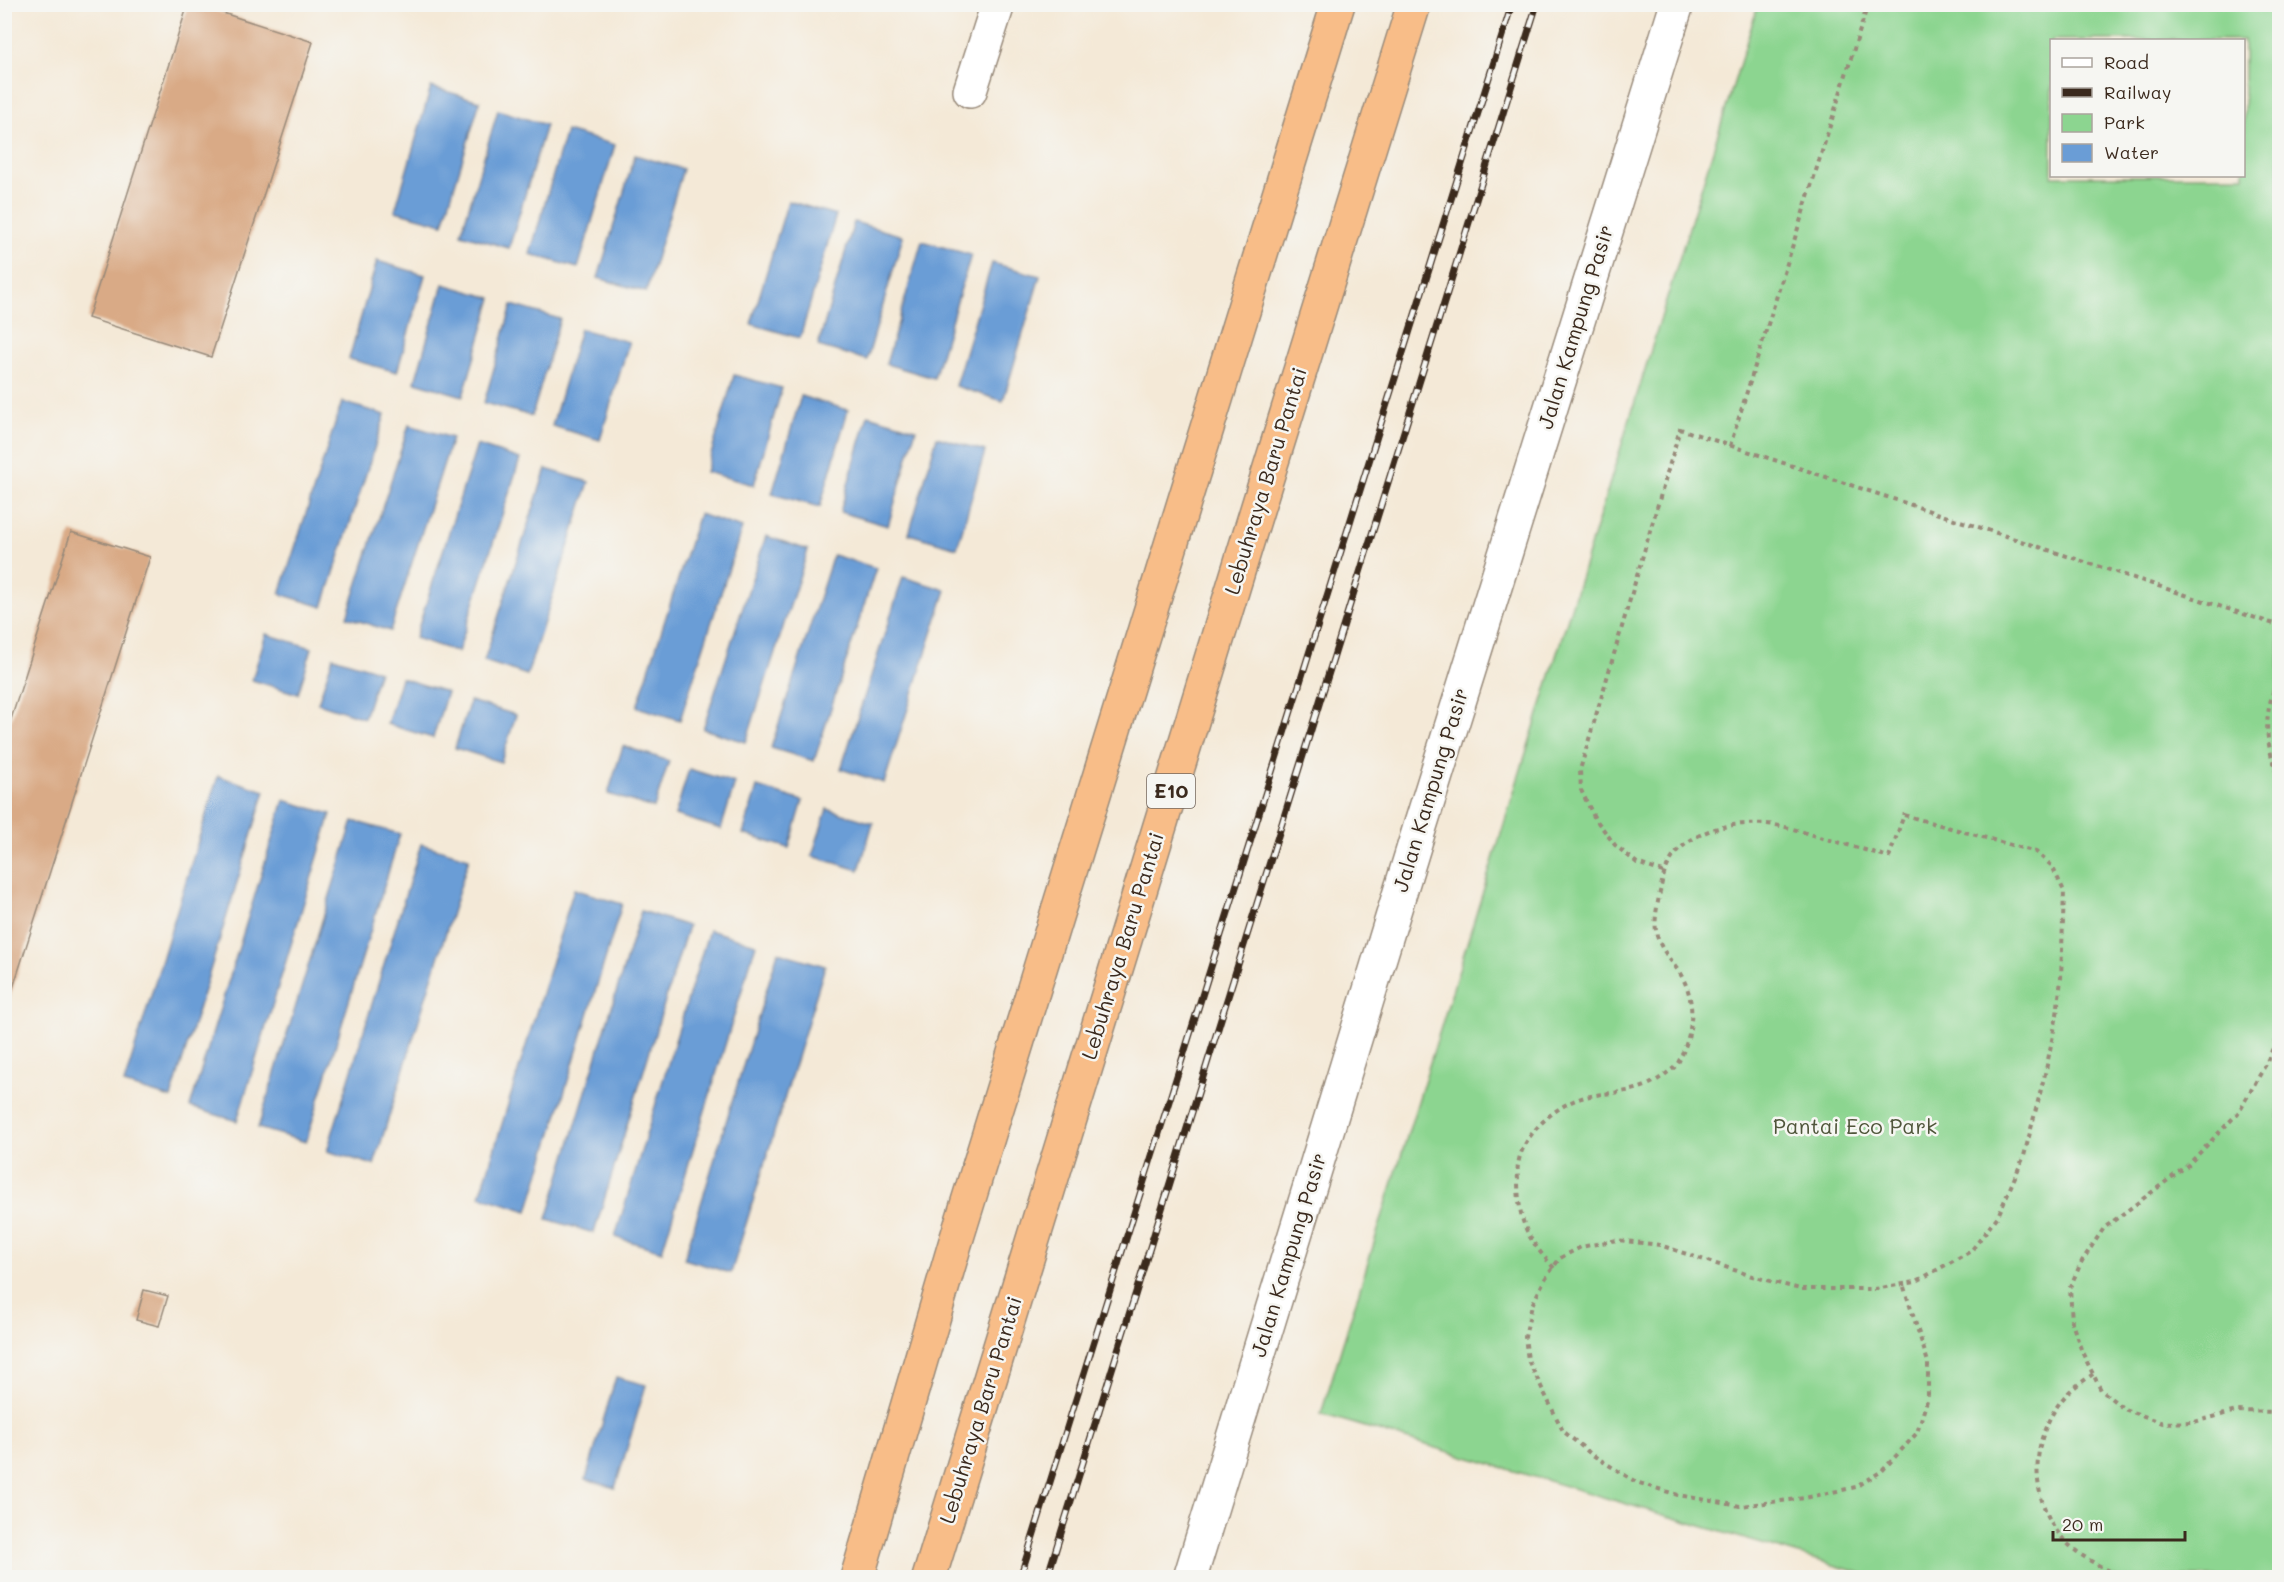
<svg xmlns="http://www.w3.org/2000/svg" width="2284" height="1582" font-family="Mali,sans-serif">
<style>
.green{fill:#8cd590;stroke:#648057;stroke-width:1.5;fill-rule:evenodd}
.water{fill:#6a9dd6;stroke:#52647a;stroke-width:1.5}
.building{fill:#d9aa86}
.lines{fill:none;stroke-linecap:round;stroke-linejoin:round}
.minor-casing{stroke:#988a7a;stroke-width:36}
.highway-casing{stroke:#988a7a;stroke-width:36}
.path{stroke:#988a7a;stroke-width:4;stroke-dasharray:4.5 4.5;stroke-linecap:butt}
.minor{stroke:#fff;stroke-width:33}
.highway{stroke:#f8bd88;stroke-width:33}
.rail-casing{stroke:#3b2a1e;stroke-width:7}
.rail{stroke:#f6f6f2;stroke-width:4.5;stroke-dasharray:14;stroke-linecap:butt}
.labels{text-anchor:middle;stroke-width:5;stroke-linejoin:round;paint-order:stroke}
.shield{fill:#f6f6f2;stroke:#73675e;stroke-width:1.5}
.shield-label{font-size:20px;font-weight:bold;fill:#3b2a1e}
.street-label{font-size:21px;fill:#3b2a1e;stroke:#f6f6f2}
.park-label{font-size:21px;fill:#4f553a;stroke:#f6f6f2}
</style>
<rect width="100%" height="100%" fill="#f6f6f2"/>
<filter id="ink" filterUnits="userSpaceOnUse"><feTurbulence type="fractalNoise" baseFrequency=".0167" numOctaves="2"/><feDisplacementMap in="SourceGraphic" scale="12" xChannelSelector="R" yChannelSelector="G"/><feConvolveMatrix kernelMatrix="1 2 1 2 8 2 1 2 1" color-interpolation-filters="sRGB"/></filter>
<filter id="wash" filterUnits="userSpaceOnUse"><feTurbulence type="fractalNoise" baseFrequency=".008" numOctaves="4" result="noise"/><feDisplacementMap in="SourceGraphic" scale="24" xChannelSelector="R" yChannelSelector="G"/><feGaussianBlur stdDeviation="1.35" result="paint"/><feColorMatrix in="noise" values="0 0 0 0 0 0 0 0 0 0 0 0 0 0 0 0 0 1.4 0 .05"/><feComposite in="paint" operator="in"/></filter>
<g filter="url(#wash)">
<rect width="100%" height="100%" fill="#f4e9d7"/>
<path class="green" d="M1758,5H2279V1577H1874L1321,1414ZM2052,40H2244V176H2052Z"/>
<path class="water" d="M431,87L480,101L443,224L395,211Z
M498,110L546,125L509,248L461,234Z
M566,131L615,145L578,268L530,254Z
M635,155L683,169L646,292L598,278Z
M788,201L836,215L800,338L751,324Z
M854,222L903,236L867,360L818,346Z
M922,241L971,255L934,378L886,364Z
M377,261L425,275L397,372L349,359Z
M992,263L1040,276L1003,401L955,386Z
M443,284L492,298L463,396L415,382Z
M512,305L560,319L532,416L484,403Z
M580,329L629,342L600,440L552,426Z
M734,375L782,388L754,485L706,472Z
M801,396L848,410L820,507L772,494Z
M342,402L385,415L323,607L280,594Z
M868,415L916,429L888,526L840,512Z
M409,425L452,438L390,631L347,617Z
M937,437L985,451L957,548L909,534Z
M477,445L520,459L458,652L415,638Z
M546,469L589,482L527,675L484,661Z
M699,514L742,528L680,720L637,707Z
M766,536L808,550L746,742L703,729Z
M833,555L876,568L814,761L771,748Z
M903,577L946,590L884,783L841,769Z
M266,634L312,648L298,694L252,680Z
M333,657L379,671L364,718L318,703Z
M401,678L447,692L433,738L387,724Z
M470,701L516,715L501,762L455,748Z
M623,746L669,761L654,808L608,794Z
M689,769L735,783L721,829L675,815Z
M218,776L265,791L171,1098L124,1084Z
M757,787L803,801L789,848L743,834Z
M284,800L331,814L237,1121L190,1107Z
M827,809L873,823L859,870L812,856Z
M353,821L400,834L306,1142L258,1128Z
M421,844L469,858L374,1165L327,1151Z
M574,889L622,904L528,1211L480,1196Z
M641,911L688,926L594,1233L547,1219Z
M709,930L756,944L662,1251L615,1237Z
M778,952L825,966L731,1273L684,1259Z
M616,1377L646,1385L615,1488L586,1479Z"/>
<g id="blocks">
<path class="building" d="M188,4H195L313,42L211,357L88,318Z
M71,532L150,557L5,1013L4,741Z
M144,1290L168,1296L159,1326L136,1320Z"/>
</g>
</g>
<g filter="url(#ink)">
<use href="#blocks" fill-opacity="0" stroke="#988a7a" stroke-width="1.5"/>
<g class="lines">
<defs>
<path id="minor" d="M970,91L998,4
M1190,1578L1419,830L1677,4"/>
<path id="highway" d="M857,1578L955,1244L1338,4
M929,1578L1260,500L1414,4"/>
</defs>
<use href="#minor" class="minor-casing"/>
<use href="#highway" class="highway-casing"/>
<path class="path" d="M1730,446L1868,4
M2280,673C2261,720 2265,738 2280,784
M1663,872L1637,863L1615,845L1594,817L1581,790L1580,770L1680,429L2280,626
M2280,1032L2266,1064L2238,1113L2188,1165L2104,1228L2082,1261L2070,1287L2072,1323L2082,1352L2101,1390L2124,1409L2163,1423L2194,1422L2236,1411L2280,1412
M1554,1268C1527,1238 1519,1224 1518,1183C1518,1177 1517,1170 1518,1165C1522,1134 1557,1104 1585,1097C1617,1090 1638,1096 1667,1073C1671,1070 1676,1067 1679,1061C1693,1033 1697,1002 1681,975C1673,962 1662,952 1657,936C1653,921 1658,902 1661,887C1669,836 1720,821 1766,824C1784,825 1802,832 1819,837C1842,843 1865,850 1889,857L1904,815L2036,852L2052,866L2064,891L2061,979L2057,1015L2046,1070L2024,1156L1998,1216L1971,1251L1915,1282L1875,1289H1800L1755,1277L1660,1245L1617,1240L1581,1247L1560,1258L1545,1279L1532,1305L1525,1337L1528,1360L1563,1431L1591,1454L1636,1482L1678,1495L1740,1506L1805,1498L1856,1487L1882,1471L1917,1433L1928,1397V1362L1903,1284
M2093,1374C2085,1380 2075,1386 2067,1394C2029,1435 2027,1500 2065,1541C2081,1558 2104,1568 2124,1578"/>
<use href="#minor" class="minor"/>
<use href="#highway" class="highway"/>
<defs>
<path id="rail" d="M1020,1578L1512,4
M1047,1578L1537,4"/>
</defs>
<use href="#rail" class="rail-casing"/>
<use href="#rail" class="rail"/>
</g>
</g>
<g class="labels">
<rect class="shield" x="1147" y="774" width="48" height="34" rx="4.5"/>
<g class="shield-label">
<text x="1171" y="798">E10</text>
</g>
<g class="street-label">
<text transform="translate(1576 327) rotate(-73)" y="7">Jalan Kampung Pasir</text>
<text transform="translate(1266 481) rotate(-73)" y="7">Lebuhraya Baru Pantai</text>
<text transform="translate(1431 790) rotate(-73)" y="7">Jalan Kampung Pasir</text>
<text transform="translate(1123 946) rotate(-73)" y="7">Lebuhraya Baru Pantai</text>
<text transform="translate(1289 1255) rotate(-73)" y="7">Jalan Kampung Pasir</text>
<text transform="translate(981 1410) rotate(-73)" y="7">Lebuhraya Baru Pantai</text>
</g>
<g class="park-label">
<text x="1855" y="1134">Pantai Eco Park</text>
</g>
</g>
<rect width="2284" height="1582" fill="none" stroke="#f6f6f2" stroke-width="24"/>
<rect x="2050" y="39" width="195" height="138" fill="#f6f6f2" stroke="#aba49d" stroke-width="1.5"/>
<rect x="2062" y="58" width="30" height="9" fill="#ffffff" stroke="#aba49d" stroke-width="1.5"/>
<text x="2104" y="69" font-size="18" fill="#3b2a1e">Road</text>
<rect x="2062" y="88" width="30" height="9" fill="#3b2a1e" stroke="#aba49d" stroke-width="1.5"/>
<text x="2104" y="99" font-size="18" fill="#3b2a1e">Railway</text>
<rect x="2062" y="114" width="30" height="18" fill="#8cd590" stroke="#aba49d" stroke-width="1.5"/>
<text x="2104" y="129" font-size="18" fill="#3b2a1e">Park</text>
<rect x="2062" y="144" width="30" height="18" fill="#6a9dd6" stroke="#aba49d" stroke-width="1.5"/>
<text x="2104" y="159" font-size="18" fill="#3b2a1e">Water</text>
<path d="M2053 1531v9h132v-9" fill="none" stroke="#3b2a1e" stroke-width="3"/>
<text x="2062" y="1531" font-size="18" fill="#3b2a1e" stroke="#f6f6f2" stroke-width="4.5" paint-order="stroke">20 m</text>
</svg>
